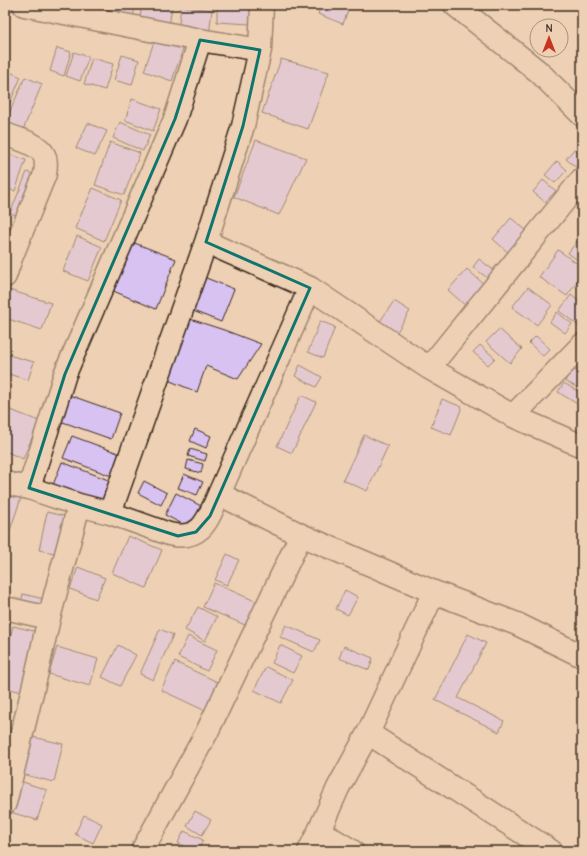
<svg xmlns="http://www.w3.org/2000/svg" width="587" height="856" font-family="'Comic Neue',sans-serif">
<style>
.building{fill:#d8c2f2;stroke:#3b2a1e}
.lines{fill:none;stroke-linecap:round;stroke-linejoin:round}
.minor-casing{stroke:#3b2a1e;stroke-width:25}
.minor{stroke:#eed1b4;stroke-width:22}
.marked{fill:none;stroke:#0f766e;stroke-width:3;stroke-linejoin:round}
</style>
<rect width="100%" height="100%" fill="#eed1b4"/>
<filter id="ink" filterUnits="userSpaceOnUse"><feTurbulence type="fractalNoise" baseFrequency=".025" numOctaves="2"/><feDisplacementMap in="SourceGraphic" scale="8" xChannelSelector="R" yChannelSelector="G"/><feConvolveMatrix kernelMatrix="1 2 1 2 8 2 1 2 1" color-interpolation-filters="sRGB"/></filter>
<g filter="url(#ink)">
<path class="building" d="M106,5H135L133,19L104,16Z
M142,5H172L169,27L139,23Z
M217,5H251L250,24L217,22Z
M321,5H350L343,24L318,14Z
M181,6L212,10L209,36L178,31Z
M156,36L184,46L172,81L144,71Z
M57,48L71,52L64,76L50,71Z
M74,52L89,57L80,81L66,76Z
M122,55L139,60L132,85L114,80Z
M92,58L113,64L105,90L84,84Z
M281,59L329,72L308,129L262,113Z
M5,70L21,77L5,114Z
M25,77L42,84L23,130L5,123Z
M132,99L161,109L153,131L125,120Z
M120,122L150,135L143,151L113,138Z
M88,123L107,131L95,156L76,148Z
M256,140L306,158L279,215L234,197Z
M110,142L140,153L124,195L95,185Z
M582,142V151L578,147Z
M574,149L582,155V164L578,169L566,159Z
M5,153L26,160L15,191L5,188Z
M557,161L567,170L555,183L545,175Z
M27,172L37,176L21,217L10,213Z
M543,180L556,191L545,202L533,192Z
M93,188L121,200L104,241L75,228Z
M5,191L10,193L5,207Z
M511,218L531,234L512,256L493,239Z
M582,235V257L579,261L568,253Z
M77,236L102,247L88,281L63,271Z
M132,242L176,259L156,309L111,290Z
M558,250L582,267V275L567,296L539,277Z
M479,259L496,272L490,280L473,267Z
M467,269L487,287L468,308L448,290Z
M201,276L234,289L221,322L188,309Z
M528,287L552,305L537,325L512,307Z
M9,290L51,303L42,330L5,318V302Z
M571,295L582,304V325L580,327L559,311Z
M394,301L410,311L393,338L376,327Z
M557,312L572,324L565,333L550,322Z
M187,318L224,330L261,344L238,379L206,366L197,392L163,378Z
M320,321L335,327L323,358L308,352Z
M499,329L522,349L510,363L486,342Z
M536,336L550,349L543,356L529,343Z
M480,345L495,358L488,365L473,352Z
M5,354L34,362L28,380L5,373Z
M300,365L322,377L316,387L295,376Z
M572,369L582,374V390L565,381Z
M564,383L582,394V407L558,392Z
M69,395L120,413L111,439L60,421Z
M301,395L316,402L292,453L277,446Z
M442,399L462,407L451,435L431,427Z
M8,409L39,421L23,459L5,451V415Z
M195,429L211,436L206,448L190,441Z
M364,435L388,446L367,491L343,480Z
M72,436L126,456L117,478L63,458Z
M190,449L207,454L205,461L188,456Z
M188,460L203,464L201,473L186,469Z
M62,462L116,483L107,506L53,485Z
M184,474L203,482L197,495L178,488Z
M144,481L167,493L161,505L138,493Z
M5,490L22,495L5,545Z
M176,493L201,506L190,528L165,515Z
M47,512L68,517L59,554L39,550Z
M128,536L162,550L146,588L112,573Z
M227,554L239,560L227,585L215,580Z
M78,567L105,578L96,599L70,589Z
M214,583L262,604L252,628L203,607Z
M345,590L358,597L348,615L336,609Z
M23,594L48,600L45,614L20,608Z
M198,607L217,617L205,641L185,630Z
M286,625L320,640L314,652L280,637Z
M13,626L38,632L23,692L5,688V658Z
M160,629L173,635L153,680L140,674Z
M468,634L486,643L458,698L504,721L499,732L435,700Z
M188,636L217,650L207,671L178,657Z
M118,645L136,655L120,686L102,677Z
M280,645L302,656L293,673L272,663Z
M344,646L373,658L369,670L339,658Z
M57,647L98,659L90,686L49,674Z
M175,662L226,686L212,714L161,690Z
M266,667L293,680L281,703L254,690Z
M582,689V700L577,698Z
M29,736L63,744L54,782L21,774Z
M20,781L47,790L37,820L10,812Z
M195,811L211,820L202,835L187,826Z
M84,815L102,824L93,843L75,834Z
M184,831L203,840L198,851H195L178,843Z
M582,839V851H575Z
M5,845L26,851H5Z"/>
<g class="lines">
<defs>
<path id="minor" d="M24,5L200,40L260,50
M262,5L260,50L243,126L206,242L310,288L429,368L513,416L582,345
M455,5L539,72L582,115
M5,134C17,139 38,143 44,155C47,161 46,168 45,174L11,258L5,276
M429,368L582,179
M513,416L582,446
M5,483L29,488L79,505L110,513L169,534C202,542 208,519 219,494L301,535L434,592L517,624L582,656
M29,488L65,374L175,119L200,40
M219,494L310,288
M110,513L206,242
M5,608L49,618
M368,733L551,851
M5,803L37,672L49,618L79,505
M142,851L207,732L301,535
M309,851L319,831
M352,851L319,831L338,788L368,733L434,592"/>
</defs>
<use href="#minor" class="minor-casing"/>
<use href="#minor" class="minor"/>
</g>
</g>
<path d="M0 0H587V856H0ZM200,40L260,50L243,126L206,242L310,288L210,516L196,532L178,536L29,488L65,374L175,119Z" fill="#eed1b4" fill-opacity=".55" fill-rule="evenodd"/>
<path class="marked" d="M200,40L260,50L243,126L206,242L310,288L210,516L196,532L178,536L29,488L65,374L175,119Z"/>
<rect width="587" height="856" fill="none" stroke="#eed1b4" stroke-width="20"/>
<rect x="10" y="10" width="567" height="836" fill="none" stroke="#3b2a1e" stroke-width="1.5" filter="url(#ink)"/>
<g transform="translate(549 38)"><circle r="19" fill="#eed1b4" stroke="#a68e78"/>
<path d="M0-3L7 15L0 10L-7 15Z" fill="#c8321e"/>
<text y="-6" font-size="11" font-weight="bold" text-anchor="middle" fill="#3b2a1e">N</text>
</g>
</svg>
